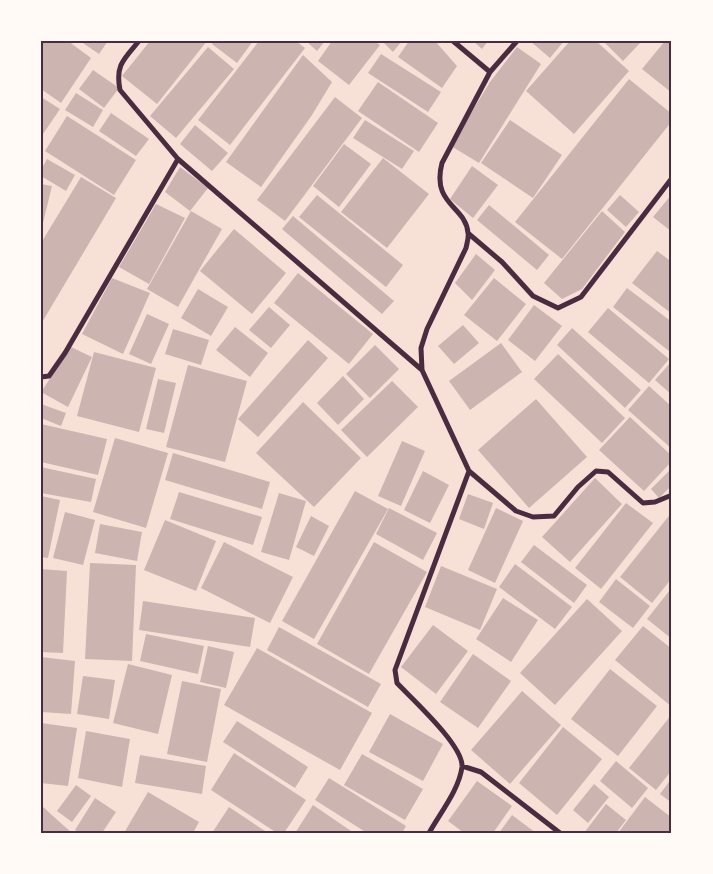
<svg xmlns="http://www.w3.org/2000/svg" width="713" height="874" font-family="Lato,sans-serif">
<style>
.building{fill:#ccb4b1}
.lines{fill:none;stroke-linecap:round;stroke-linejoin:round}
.minor{stroke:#4a2c40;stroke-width:5}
.neatline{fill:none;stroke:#4a2c40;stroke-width:2}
</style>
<rect width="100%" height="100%" fill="#f7e1d7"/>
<path class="building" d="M41,41H68L91,58L61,103L41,89Z
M80,41H108L99,54Z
M150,41H207L157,104L122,76Z
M213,41H253L237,63L212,44Z
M259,41H296L305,48L230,145L198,120Z
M306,41H325L317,51Z
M332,41H375L380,45L349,85L318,61Z
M382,41H402L393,52Z
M409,41H435L457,66L442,88L398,57Z
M473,41H488L482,49Z
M530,41H564L550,58Z
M570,41H596L629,71L574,134L526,91Z
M603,41H642L623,61Z
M665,41L672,43V93L642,69Z
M208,47L234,69L176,138L150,116Z
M517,47L541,64L479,163L451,146L490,82Z
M381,54L441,92L428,112L368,73Z
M303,55L332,82L312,115L261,187L226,162Z
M93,70L119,88L104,108L79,89Z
M629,79L672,114V121L562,259L515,222Z
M378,82L438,123L419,152L358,111Z
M76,93L103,110L93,127L65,110Z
M41,97L60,109L41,137Z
M335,97L362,118L285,221L257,200Z
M111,113L149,139L136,156L99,131Z
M67,116L136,160L114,195L45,151Z
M365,120L414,151L402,169L353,138Z
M510,120L562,155L533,198L481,163Z
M195,125L228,153L212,171L180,144Z
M344,144L371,164L339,207L313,186Z
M383,158L429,194L387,248L341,212Z
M47,159L75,175L66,191L41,176V170Z
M472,166L498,185L473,218L450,199Z
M180,167L208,188L190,211L165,192Z
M81,177L116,198L41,324V243Z
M41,184L52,186L42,227H41Z
M672,194V232L653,217Z
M317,195L403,265L386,287L299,217Z
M620,195L639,212L626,227L607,210Z
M156,204L185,218L149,284L119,267Z
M489,205L549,255L537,270L477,220Z
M191,211L222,229L178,307L147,289Z
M602,211L625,232L582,289L562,299L544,283Z
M293,216L394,301L382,314L282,229Z
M234,229L286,273L252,314L200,271Z
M657,251L672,262V314L632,283Z
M476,254L495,270L472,300L455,283Z
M298,273L373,334L349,364L274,303Z
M112,278L150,293L123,354L82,334Z
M494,278L526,304L497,341L464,315Z
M627,288L672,322V347L669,351L613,307Z
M198,289L228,307L211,336L181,318Z
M534,305L562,326L535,361L508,340Z
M269,307L290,325L271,348L249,330Z
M608,308L669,359L649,383L588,332Z
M147,314L169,324L151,364L129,354Z
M463,325L479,343L454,364L438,346Z
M235,327L268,353L250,377L216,350Z
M572,328L641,390L625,408L557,345Z
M173,329L209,340L201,365L165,354Z
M308,340L328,358L258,437L238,419Z
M501,343L522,372L470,410L449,381Z
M375,345L399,369L370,398L346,374Z
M71,347L92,357L68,407L41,392Z
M94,352L156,368L139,432L77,416Z
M558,354L625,418L602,443L534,379Z
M672,361V395L655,380Z
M188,365L247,381L225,462L166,447Z
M343,376L364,399L338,425L317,403Z
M158,379L176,383L164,433L146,429Z
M392,381L418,407L367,457L341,430Z
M649,386L672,407V449L628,410Z
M536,399L587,457L529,508L478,450Z
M303,402L361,458L314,507L256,453Z
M41,404L66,413L61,426L41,418Z
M630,417L672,456V461L644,491L599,450Z
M41,424L107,439L98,475L41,462Z
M115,438L168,453L146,528L93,512Z
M402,441L425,451L401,506L378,496Z
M173,453L270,482L262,509L165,480Z
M41,467L96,479L91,502L41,493Z
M672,468V485L659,498L651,489Z
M423,471L449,485L430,523L404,510Z
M595,478L622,504L570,562L542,537Z
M355,491L388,509L314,639L282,621Z
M179,492L262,517L253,545L170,519Z
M279,493L306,501L289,560L261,552Z
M468,494L493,503L484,529L459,519Z
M41,496L60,500L48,558L41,557Z
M626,503L653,523L601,589L575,568Z
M389,508L437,533L423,560L376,534Z
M496,508L523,521L495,583L468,570Z
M65,512L95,520L83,565L53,558Z
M672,512V578L652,603L620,577Z
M311,516L329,526L314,556L296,547Z
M165,520L216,541L196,591L144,570Z
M100,524L142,532L137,561L95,553Z
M224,542L293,577L270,623L201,588Z
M374,542L427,572L369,674L317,644Z
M534,545L587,585L574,603L521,562Z
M90,563L136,565L132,661L85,659Z
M515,564L572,607L555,629L499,587Z
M441,566L497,589L480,630L425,607Z
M41,569L67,571L63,653L41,652Z
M616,579L650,606L633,628L599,602Z
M670,590L672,591V639L647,619Z
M503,598L538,620L511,662L476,639Z
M587,599L622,631L555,705L520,673Z
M143,601L255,618L250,647L139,630Z
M433,625L468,651L436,694L401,667Z
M643,626L672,649V707L615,660Z
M279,627L381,684L368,707L267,650Z
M146,634L204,646L198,674L140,661Z
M208,646L234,652L226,688L200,682Z
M257,648L372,713L340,770L224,705Z
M473,654L511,681L478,728L440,702Z
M41,657L75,661L71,714L41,712Z
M128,664L172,675L158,734L113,723Z
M610,669L657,706L618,756L571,719Z
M83,676L115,680L109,719L77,714Z
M182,681L221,689L207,762L167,754Z
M522,691L561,725L510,784L471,750Z
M390,714L443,744L423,781L369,752Z
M672,714V770L656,790L629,768Z
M237,721L308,767L295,788L223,742Z
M41,723L77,728L68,786L41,783Z
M563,727L602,759L557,815L519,783Z
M86,731L130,739L122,787L78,778Z
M234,753L306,800L284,833H277L211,790Z
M362,754L423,789L405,820L344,785Z
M140,755L206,766L202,794L135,783Z
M616,761L648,788L632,808L600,781Z
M329,778L406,826L402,833H367L315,800Z
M672,778V803L660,794Z
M477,781L512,806L493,833H464L448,821Z
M594,784L609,797L588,823L573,810Z
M76,785L91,796L72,822L57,811Z
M148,792L199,822L193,833H124Z
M645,797L672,818V833H618Z
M95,798L116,812L102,833H79L75,830Z
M606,804L626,820L616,833H584Z
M41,805L54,817L72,833H41Z
M313,805L354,833H295Z
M229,807L268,833H212Z
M512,815L536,833H499Z"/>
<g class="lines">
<path class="minor" d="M139,41C124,59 115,65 120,90L178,159L422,370
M453,41L490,72
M469,234L502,262L533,296L558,308L581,297L672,178
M41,377L49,376L65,353L178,159
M469,471L516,511L533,517L554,516L578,487L596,471L608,472L643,503L655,502L672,495
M462,766L481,772L560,833
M429,833C440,813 459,790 462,767C464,746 412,699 397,683L395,670L469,471L422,370L421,348L427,329L466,248C467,243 469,237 468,233C466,206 431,205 442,163L490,72L517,41"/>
</g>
<rect width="713" height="874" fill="none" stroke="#fffaf5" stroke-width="85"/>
<rect x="42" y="42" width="628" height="790" class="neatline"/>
</svg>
